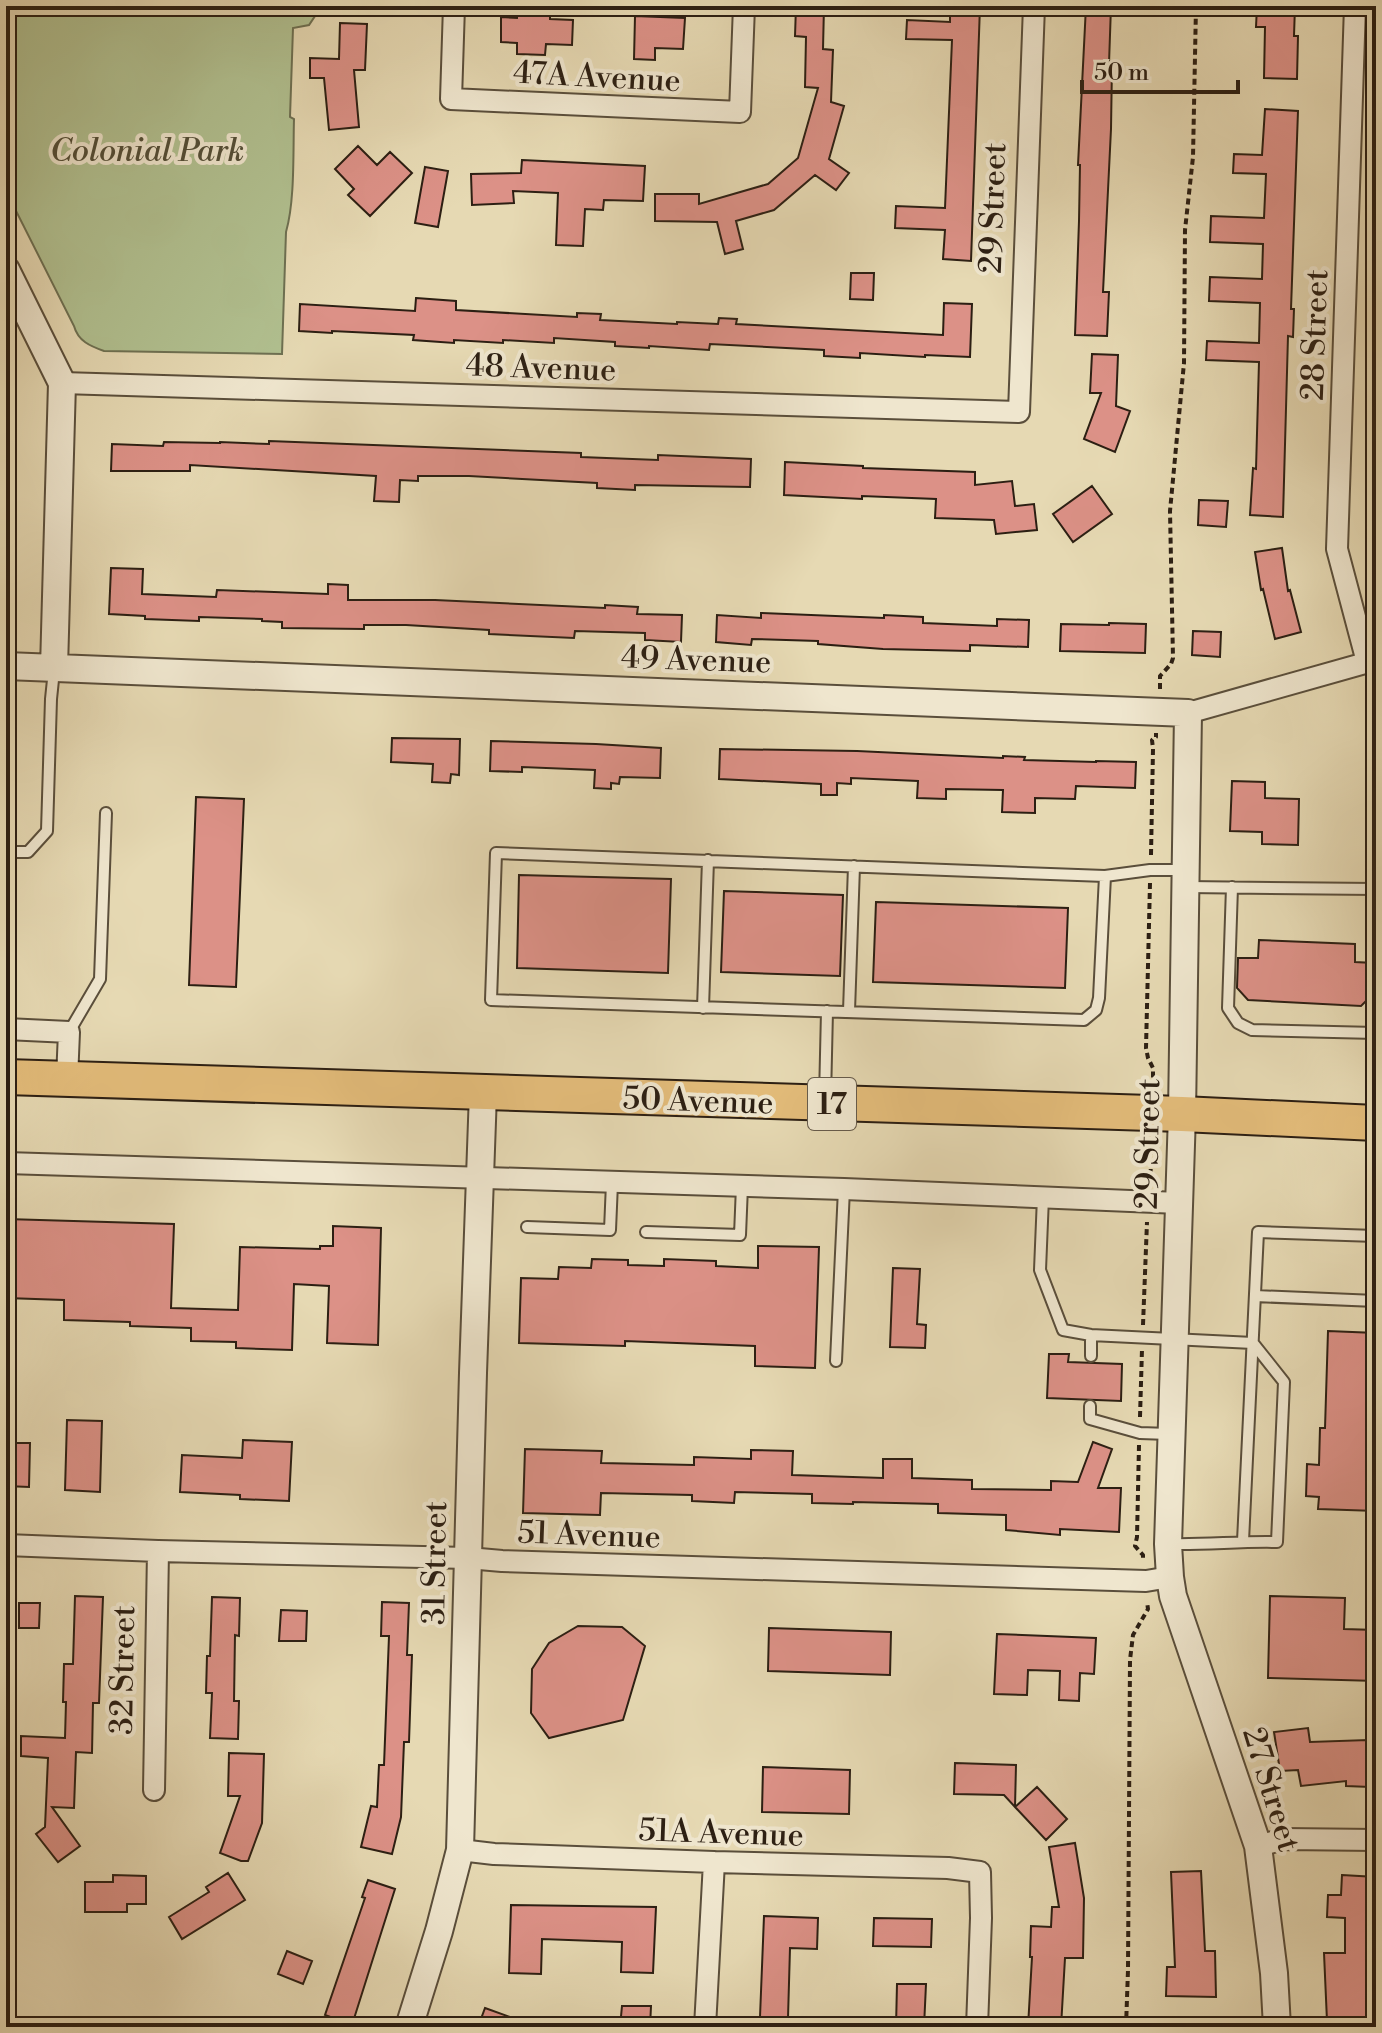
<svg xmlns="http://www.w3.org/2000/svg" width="1382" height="2033" font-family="'Libre Bodoni',serif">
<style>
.green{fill:#b1c090;stroke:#6e7052;stroke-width:2}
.building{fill:#dc9187;stroke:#2c1f13;stroke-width:2}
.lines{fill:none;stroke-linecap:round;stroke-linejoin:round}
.service-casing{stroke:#5a4e3b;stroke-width:14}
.minor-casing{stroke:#5a4e3b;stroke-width:24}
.tertiary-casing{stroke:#5a4e3b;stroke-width:30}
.primary-casing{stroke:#2c1f13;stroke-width:38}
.path{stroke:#2c1f13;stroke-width:4;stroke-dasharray:6 4;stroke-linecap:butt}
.service{stroke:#efe6ce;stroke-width:10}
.minor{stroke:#efe6ce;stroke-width:20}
.tertiary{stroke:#efe6ce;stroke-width:26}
.primary{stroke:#e3bc7a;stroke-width:34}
.labels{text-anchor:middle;stroke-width:8;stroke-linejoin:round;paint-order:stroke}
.shield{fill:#efe6ce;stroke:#665b4b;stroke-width:2}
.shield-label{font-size:30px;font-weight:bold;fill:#2c1f13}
.street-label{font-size:32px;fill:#2c1f13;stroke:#efe6ce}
.park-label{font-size:32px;font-style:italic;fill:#544f38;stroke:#efe6ce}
</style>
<rect width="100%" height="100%" fill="#e6d9b3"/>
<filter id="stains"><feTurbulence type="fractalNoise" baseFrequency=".0025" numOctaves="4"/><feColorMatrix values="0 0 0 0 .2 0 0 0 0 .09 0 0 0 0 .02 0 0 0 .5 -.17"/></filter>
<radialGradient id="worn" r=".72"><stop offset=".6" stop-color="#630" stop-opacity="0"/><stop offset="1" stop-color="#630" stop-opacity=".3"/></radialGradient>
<path class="green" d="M6,6H317L315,16L309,25L293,28L290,117L294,119C293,152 295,201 286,232L282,354L104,351C90,346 78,341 74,326L6,191Z"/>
<path class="building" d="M518,6H550V19L573,20L572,45L546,44L545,55L517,54V43L501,42V17L517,18Z
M796,6H824L823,49L833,50L831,102L844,106L829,159L849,173L836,190L815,175L774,210L736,221L743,249L725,254L717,222L655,221V194H699V204L768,184L798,158L818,88L805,87L806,37L795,36Z
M950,6H980L971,261L943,259L945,230L895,228L896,206L945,208L952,40L906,39L907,20L950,22Z
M1086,6H1111L1109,64H1112L1111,129L1103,292H1109L1107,336L1075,335L1079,221L1080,165H1078Z
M1257,6H1295L1294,36H1298L1297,79L1264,78L1265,27H1256Z
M635,16L685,18L683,49L655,48V60L634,59Z
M340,23L367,24L365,70H354L359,127L329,130L324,78H310V58L339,59Z
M1265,109L1298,111L1291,309H1294L1293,337L1288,336L1283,517L1250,515L1253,468L1256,469L1259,362L1206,360L1207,341L1259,343L1260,303L1209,301L1210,277L1262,279L1263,244L1210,242L1211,216L1264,218L1266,174L1233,173L1234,154L1262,155Z
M358,146L377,165L390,152L412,173L370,216L348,195L354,189L335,169Z
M522,160L645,166L643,201L604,200L603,210L585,209L583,246L556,245L558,193L513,191L514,203L472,205L471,174L521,173Z
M425,167L448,171L438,227L415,223Z
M851,273H874L873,300L850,299Z
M416,298L456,301V310L577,317V313L601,314L600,320L677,324V322L718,324L719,318L737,319L736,324L943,335L944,303L972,304L970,357L925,355V357L860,353V358L824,356V350L710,344L709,350L649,346V348L615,346V342L554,338V343L503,340V343L454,340V343L413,340L414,335L332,331V333L299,331L300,304L415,311Z
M1092,354L1118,355L1116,406L1130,411L1115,452L1084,439L1101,393H1090Z
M269,441L581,453V457L658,460V455L751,459L750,487L635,485V490L597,488V483L469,476H418V481L400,480L399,502L374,501L376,476L190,465V471H111L112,444L163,446L164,442L220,443V442L269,444Z
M785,462L863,466V468L975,472V485L1012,481L1015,506L1034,504L1037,530L996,534L994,520L935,518L936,499L862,496V499L784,495Z
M1092,486L1112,514L1073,542L1053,514Z
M1199,500L1228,501L1226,527L1198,525Z
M1282,548L1288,591L1290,590L1301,632L1275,639L1263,589L1261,590L1255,552Z
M111,568L143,569L142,594L216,597L217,590L328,594V584L348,585V600H435L605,608V605L638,607L637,614L682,615L681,642L645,640V633L575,631L574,638L489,634V630L406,625H364V629L282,628V622L262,621V619L199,617V621L145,619V616L109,614Z
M761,613L884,618V615L923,617V623L997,626V619L1029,620L1028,647L970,645V651L883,649L818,644V641L752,639L751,645L716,642L717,615L761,618Z
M1109,623L1146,624L1145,653L1060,651L1061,624L1109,625Z
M1193,631L1221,632L1220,657L1192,655Z
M392,738L460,739L459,775L451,774L450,783L432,782L433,764L391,762Z
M491,741L596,744L661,748L660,778L620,777L619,784L611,783V789L594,788L595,770L522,767V772L490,771Z
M720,749L857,751L1003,758V756L1025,757L1024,760L1096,762V761L1136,762L1135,788L1076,786L1075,799L1035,798V813L1002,812L1003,790L946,789V799L917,798L918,781L851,778V784L837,783V795H821V784L719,779Z
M1232,781L1265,782V798L1299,799L1298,845L1262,844V832L1230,831Z
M196,797L244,799L236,987L189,985Z
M519,875L671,879L668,973L517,968Z
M724,891L843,895L840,976L721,972Z
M876,902L1068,908L1065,988L873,982Z
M1259,940L1355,944V962L1374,963L1373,994L1361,1006L1248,1000L1237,988L1238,958H1258Z
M6,1219L174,1224L171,1308L238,1310L240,1247L320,1249V1246H333V1226L381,1228L378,1345L327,1343L329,1286L294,1284L292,1350L236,1348V1342L191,1341V1328L130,1326V1322L64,1320V1300L6,1298Z
M758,1246L819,1247L815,1368L755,1366V1346L625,1341V1346L519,1343L521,1278L558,1279L559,1267L591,1268L592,1259L628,1260V1265L664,1266V1259L716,1261V1266L758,1268Z
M893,1268L920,1269L917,1324L926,1325L925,1348L890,1347Z
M1328,1331L1376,1333V1511L1318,1509L1319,1497L1306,1496L1307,1464L1319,1465L1320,1428H1325Z
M1049,1354H1069L1068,1362L1122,1364L1121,1401L1047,1398Z
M67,1420L102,1421L100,1492L65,1490Z
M243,1440L292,1442L289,1501L240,1499V1495L180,1492L182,1455L242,1458Z
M1093,1442L1112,1449L1098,1488H1121L1119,1532L1060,1529V1535L1006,1530V1515L938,1513V1504L853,1502V1504L812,1503V1494L735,1492L734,1503L692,1501V1495L601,1493L600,1515L523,1513L525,1449L602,1451L601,1463L694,1465V1457L751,1459V1450L793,1451L792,1475L883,1478V1459H912V1478L972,1480V1489L1051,1490V1481L1078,1482Z
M6,1443H30L29,1487L6,1486Z
M75,1596L103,1597L99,1703H93L92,1753L76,1752L74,1808L52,1807L80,1846L58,1862L36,1834L45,1827L48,1758L21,1756V1736L65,1738L66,1702H63L64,1664H73Z
M1270,1596L1345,1598L1344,1629L1376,1630V1681L1268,1678Z
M212,1597L240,1598L239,1636L235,1635L234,1701H239L238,1739L210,1738L212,1693H206L207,1656H210Z
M382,1602L409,1603L407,1655H412L409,1742H404L401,1817L392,1854L361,1847L371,1806L377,1807L379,1765H384L389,1636H381Z
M19,1603H40L39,1628H19Z
M281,1610L307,1611L306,1641H279Z
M578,1626L622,1627L645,1646L623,1720L549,1738L531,1713L532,1669L549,1643Z
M769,1628L891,1632L890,1675L768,1671Z
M997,1634L1096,1638L1094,1674L1080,1673L1079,1701L1059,1700L1060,1671L1028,1670L1027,1695L994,1694Z
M1308,1728L1310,1742L1368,1740L1370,1787L1346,1786V1781L1301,1786L1298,1770L1280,1771L1274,1732Z
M229,1753L264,1754L262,1823L248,1861H241L220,1853L240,1796H228Z
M955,1763L1016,1765L1015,1807L1004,1795L954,1794Z
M763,1767L850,1770L849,1814L762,1812Z
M1037,1787L1067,1819L1046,1840L1015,1807Z
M1075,1843L1084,1898L1083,1958H1065L1061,2027H1028L1032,1957H1030L1031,1926L1051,1927L1052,1907H1059L1049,1847Z
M1201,1871L1205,1951H1215L1216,1997L1166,1996L1167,1967H1175L1171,1872Z
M228,1873L245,1900L182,1939L169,1917L209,1892L206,1887Z
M113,1875L146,1876V1904H127V1912H85V1882H113Z
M1342,1875L1376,1877V2018L1327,2021L1324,1953H1345V1918L1327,1917L1328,1895H1341Z
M368,1880L395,1889L352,2025L325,2015L365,1898L362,1897Z
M511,1905L656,1907L653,1973L621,1972L622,1942L542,1939L541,1974L509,1973Z
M764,1916L818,1918L817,1949L790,1948L788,2018L760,2017Z
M874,1918L932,1919L931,1947L873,1946Z
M287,1951L312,1961L303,1984L278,1974Z
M897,1984H926L924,2027H896Z
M622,2006H651L650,2027H620Z
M485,2008L532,2025V2027H478Z"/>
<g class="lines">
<defs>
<path id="service" d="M6,852H28L47,831L51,699L54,670
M496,853L1105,876L1099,998L1096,1010L1084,1020L491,1000Z
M1105,876L1150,870H1183
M1187,887L1376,889
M1232,887L1228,1008L1238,1023L1252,1030L1376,1033
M703,1008L708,860
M849,1011L854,866
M69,1032L100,979L106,813
M825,1098L827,1011
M1043,1197L1040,1270L1063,1330L1091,1335L1253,1343L1284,1382L1277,1542C1241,1541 1206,1545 1170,1544
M527,1227L610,1230L612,1183
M646,1232L740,1235L742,1186
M1255,1296L1376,1301
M1091,1356V1335
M836,1361L844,1189
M1090,1406V1419L1140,1433L1169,1434
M1243,1541L1258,1232L1376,1236"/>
<path id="minor" d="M454,6L451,99L740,112L744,6
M1355,6L1337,549L1367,662
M62,383L1019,412L1034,6
M1188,713L1376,660
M6,1029L69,1032L67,1079
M6,1163L844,1189L1179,1203
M6,1545L158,1551L468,1558L502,1561L1146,1581L1170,1577
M154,1790L158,1551
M1258,1846L1284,1839L1376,1840
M460,1850L494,1854L714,1862L948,1868L980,1872L981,1918L977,2027
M705,2027L714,1862"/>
<path id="tertiary" d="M6,270L62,383L54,668
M6,666L1188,713L1182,1114L1168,1544L1170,1577L1173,1596L1258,1846L1274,1973L1277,2027
M409,2027L439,1931L460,1850L473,1373L483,1093"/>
<path id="primary" d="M6,1077L1182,1114L1376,1123"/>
</defs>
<use href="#service" class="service-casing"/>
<use href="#minor" class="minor-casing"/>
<use href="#tertiary" class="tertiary-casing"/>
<use href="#primary" class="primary-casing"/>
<path class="path" d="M1160,689V676L1171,664L1173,658L1170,511L1184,363L1185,230L1193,157L1196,6
M1151,855L1153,749L1152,740L1156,737V733
M1150,883L1146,1048L1148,1058L1153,1068V1089
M1150,1185L1152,1138
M1143,1325L1147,1222
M1140,1417L1142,1349
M1139,1445L1137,1537L1135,1546L1143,1555V1561
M1126,2027L1128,1970L1130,1660L1133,1635L1148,1609L1147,1602"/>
<use href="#service" class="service"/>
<use href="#minor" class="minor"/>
<use href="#tertiary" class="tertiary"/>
<use href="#primary" class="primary"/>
</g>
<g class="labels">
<rect class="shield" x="808" y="1078" width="48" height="52" rx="6"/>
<g class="shield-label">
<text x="832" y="1114">17</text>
</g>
<g class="street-label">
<text transform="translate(597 76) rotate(3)" y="11">47A Avenue</text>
<text transform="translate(992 208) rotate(-88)" y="11">29 Street</text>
<text transform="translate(1314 335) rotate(-88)" y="11">28 Street</text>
<text transform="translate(541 367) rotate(2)" y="11">48 Avenue</text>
<text transform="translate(696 659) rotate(2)" y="11">49 Avenue</text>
<text transform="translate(698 1100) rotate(2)" y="11">50 Avenue</text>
<text transform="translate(1147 1144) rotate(-89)" y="11">29 Street</text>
<text transform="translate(589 1534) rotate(2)" y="11">51 Avenue</text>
<text transform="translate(434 1563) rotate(-89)" y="11">31 Street</text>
<text transform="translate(122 1670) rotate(-89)" y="11">32 Street</text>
<text transform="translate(1272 1789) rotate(73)" y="11">27 Street</text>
<text transform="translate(721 1832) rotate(2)" y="11">51A Avenue</text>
</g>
<g class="park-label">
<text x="147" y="161">Colonial Park</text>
</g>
</g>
<rect width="1382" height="2033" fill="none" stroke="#e6d9b3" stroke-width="32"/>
<rect x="8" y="8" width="1366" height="2017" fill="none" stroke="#2c1f13" stroke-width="4"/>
<rect x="16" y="16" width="1350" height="2001" fill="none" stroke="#2c1f13" stroke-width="2"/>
<path d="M1082 80v12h156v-12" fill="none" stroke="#2c1f13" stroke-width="4"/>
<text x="1094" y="80" font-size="24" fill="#2c1f13" stroke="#efe6ce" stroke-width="6" paint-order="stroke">50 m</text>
<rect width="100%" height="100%" filter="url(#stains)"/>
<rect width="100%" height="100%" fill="url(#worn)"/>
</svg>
